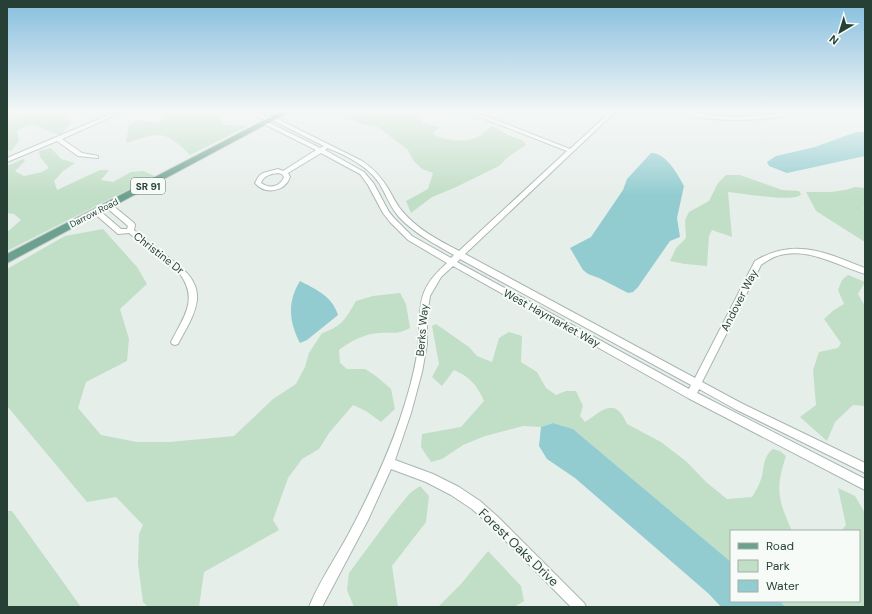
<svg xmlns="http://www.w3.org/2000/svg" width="872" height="614" font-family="'DM Sans',sans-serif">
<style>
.green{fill:#c1dec6}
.water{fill:#92ccd0}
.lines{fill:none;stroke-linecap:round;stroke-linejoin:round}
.street-casing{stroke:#a9b6b0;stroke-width:2}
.primary-casing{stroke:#c2cac7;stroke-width:2}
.street{fill:#fff;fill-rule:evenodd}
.primary{fill:#6da18f;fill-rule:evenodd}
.labels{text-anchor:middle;stroke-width:4;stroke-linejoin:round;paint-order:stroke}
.far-street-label{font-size:9px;fill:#264036;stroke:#f7fbf8}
.shield{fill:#f7fbf8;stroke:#657870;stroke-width:1}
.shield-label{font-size:10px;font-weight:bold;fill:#264036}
.street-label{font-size:11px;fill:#264036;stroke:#f7fbf8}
.near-street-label{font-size:13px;fill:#264036;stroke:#f7fbf8}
</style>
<rect width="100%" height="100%" fill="#e6eeea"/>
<path class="green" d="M29,111H75L66,114L65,119L72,122L60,135C42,132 37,117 17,131L19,141L11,151L7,150V122Z
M168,111L204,112L206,111H225L219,118L224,125L248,126L190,155C164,129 159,132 126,143L129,125L139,120L159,123Z
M333,111H372L385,113L429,111L422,118V123L441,127L433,132L434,135C445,140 466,143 478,137C484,134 486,129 493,126L510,136L522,140L526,145L508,157L499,166L454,188L432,197L411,213L406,201L428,189L433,173L422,169L413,160L408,150L378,127L362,124Z
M51,148L61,159L75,163L63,171L54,181L57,190L100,170H109L101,180L113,182L131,172L143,171L155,176L7,251V232L21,220L14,214L7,213V166L23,159L25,161L15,171L24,176L42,172L49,168L40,157L39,151Z
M726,175H740L782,190L799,191L801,194C796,203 741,193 728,192L732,237L712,230L709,236L707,266L685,264L670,261L676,248L686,238L685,220L689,212L709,201L718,183Z
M855,187L865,188V206L863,208L865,210V242L816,211L806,192C823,192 839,193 855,187Z
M103,229L137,267L147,284L120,309L129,339L127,361L86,382L78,408L101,435L137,442H169L234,436L273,399L296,384L305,367L309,353L322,333C342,327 346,318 356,301L373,296L400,293L406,304L410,328C397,335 393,332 379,333C366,333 349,342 339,350L340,363L347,369H365L376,376L391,389L395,409L381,422L366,411L353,405L329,433L319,449L302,459L288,478L273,520L279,530L204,572L199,607H148L143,602L138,564L139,534L143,525L116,497L87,502L7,406V269L65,236Z
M848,275L865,282L858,294L865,306V406L853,405L835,422L827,441L800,417L816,405L813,370L819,352L838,348L841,343L824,319L834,310L844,304L838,290L842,280Z
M436,324L469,347L477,356L492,362L499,338L509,332L522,336L521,362L537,372L546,388L556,395L566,391H576L583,406L580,416L585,422C603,410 615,396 627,424L661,442L687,462L706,482L727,499L752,497C755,492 758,487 760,482C765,471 761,458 773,449L780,451L786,456C775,489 778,500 792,531H731V562L573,429L553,423L541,427L523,426L485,436L463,445L442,459L431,462L421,447L422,434L461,427L484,401C477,385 470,377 454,370L442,386L432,377L439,364L432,326Z
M420,486L429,496L426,522L392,566L398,607H354L347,590L349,573L392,515L410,493Z
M838,488L855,496L865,513V607H786L779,601H859V531H841L846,525Z
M7,511H12L81,607H7Z
M488,551L521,586L524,601L514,607H438L461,584Z"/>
<path class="water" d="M856,132H865V156L787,173L769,166L767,162L776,156L815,147Z
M651,153C665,152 678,174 684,186L677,218L680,237L670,241L638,287L633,292L628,293L599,278L588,274L583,270L570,248L591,237L623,190L627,179Z
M300,281C317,290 332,296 338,315L307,340L300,343C289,322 287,302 300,281Z
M553,423L573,429L731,562V601H779L786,607H721L709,594L575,478L547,459L539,446L541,427Z"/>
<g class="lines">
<defs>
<path id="street" d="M118,111H124L62,139L82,153L98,156V158L78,156L57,141L7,162V158Z
M246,111H252L269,118L270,117H274L362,161C374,169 382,178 389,190C393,197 396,204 402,211C417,229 438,240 459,251L567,151L467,112V111H473L570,149L611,111H616L465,254L695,378L755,261C795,237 826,253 865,268V274C836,265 805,245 774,257C770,259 765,262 761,265L702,382L741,403L865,463V473L735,409L699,389L697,393L865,479V490L688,398L453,266L441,277L430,296L427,314V344L422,372L411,413L395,460L433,474L459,487L480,501L498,517L584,603L586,607H571L490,525L472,509L451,495L426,482L391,469L368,520L322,607H309C319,582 335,559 348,535C373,488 395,441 409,390C413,375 417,360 418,345C422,306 414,292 447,263L408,240L390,222L383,213L368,185L360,174L321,153L288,173L290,177C285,192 265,195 255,183L259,176L263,173L278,169L283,171L316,150L262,123V121H266L320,148L324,146L272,120L267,121ZM327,148C344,154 368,166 379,183C386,194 390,207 399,217C415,234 435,244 454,255L451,258L412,236L394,218L389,212L374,184L364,172L325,150ZM278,173L282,174L284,177C280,187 270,189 261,183C264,175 271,174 278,173ZM460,259L691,385L689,389L457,262Z
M678,111H686L710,115L738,117L765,115L789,111H797C778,123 698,123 678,111Z
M107,204H111L134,223L135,225L134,230C143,238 153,245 163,253C178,265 199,277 197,300C195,316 185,330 178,344L175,345L172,344L171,342C183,318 199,300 180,274L129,233L118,234L95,214V210H99L121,229H127L128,226L107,208Z"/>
<path id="primary" d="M282,111H291L7,263V254Z"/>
</defs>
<use href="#street" class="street-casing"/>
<use href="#primary" class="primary-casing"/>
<use href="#street" class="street"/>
<use href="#primary" class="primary"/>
</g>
<linearGradient id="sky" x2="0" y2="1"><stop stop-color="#85bede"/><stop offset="0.57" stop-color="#f4f7f6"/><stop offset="1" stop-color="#f4f7f6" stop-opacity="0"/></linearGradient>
<rect width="872" height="196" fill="url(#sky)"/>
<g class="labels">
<g class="far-street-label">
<text transform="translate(94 213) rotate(-27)" y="3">Darrow Road</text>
</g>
<rect class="shield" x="131" y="178" width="34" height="16" rx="3"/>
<g class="shield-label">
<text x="148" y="190">SR 91</text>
</g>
<g class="street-label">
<text transform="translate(159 253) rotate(38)" y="4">Christine Dr</text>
<text transform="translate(739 300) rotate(-63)" y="4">Andover Way</text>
<text transform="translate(552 318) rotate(29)" y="4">West Haymarket Way</text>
<text transform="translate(422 330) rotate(-85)" y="4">Berks Way</text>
</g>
<g class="near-street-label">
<text transform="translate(519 547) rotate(44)" y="5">Forest Oaks Drive</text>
</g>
</g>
<rect width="872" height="614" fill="none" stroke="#264036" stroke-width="16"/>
<rect x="730" y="530" width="130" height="72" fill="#f7fbf8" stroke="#a3b0aa"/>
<rect x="738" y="543" width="20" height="6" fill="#6da18f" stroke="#a3b0aa"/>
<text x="766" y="550" font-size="12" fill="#264036">Road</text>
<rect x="738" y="560" width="20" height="12" fill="#c1dec6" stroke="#a3b0aa"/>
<text x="766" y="570" font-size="12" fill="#264036">Park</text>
<rect x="738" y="580" width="20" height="12" fill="#92ccd0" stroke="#a3b0aa"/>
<text x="766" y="590" font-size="12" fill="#264036">Water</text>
<g transform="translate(840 32) rotate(218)" stroke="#f7fbf8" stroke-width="3" paint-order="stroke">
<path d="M0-3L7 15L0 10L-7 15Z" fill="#264036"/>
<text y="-6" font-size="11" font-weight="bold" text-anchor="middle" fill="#264036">N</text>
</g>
</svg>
